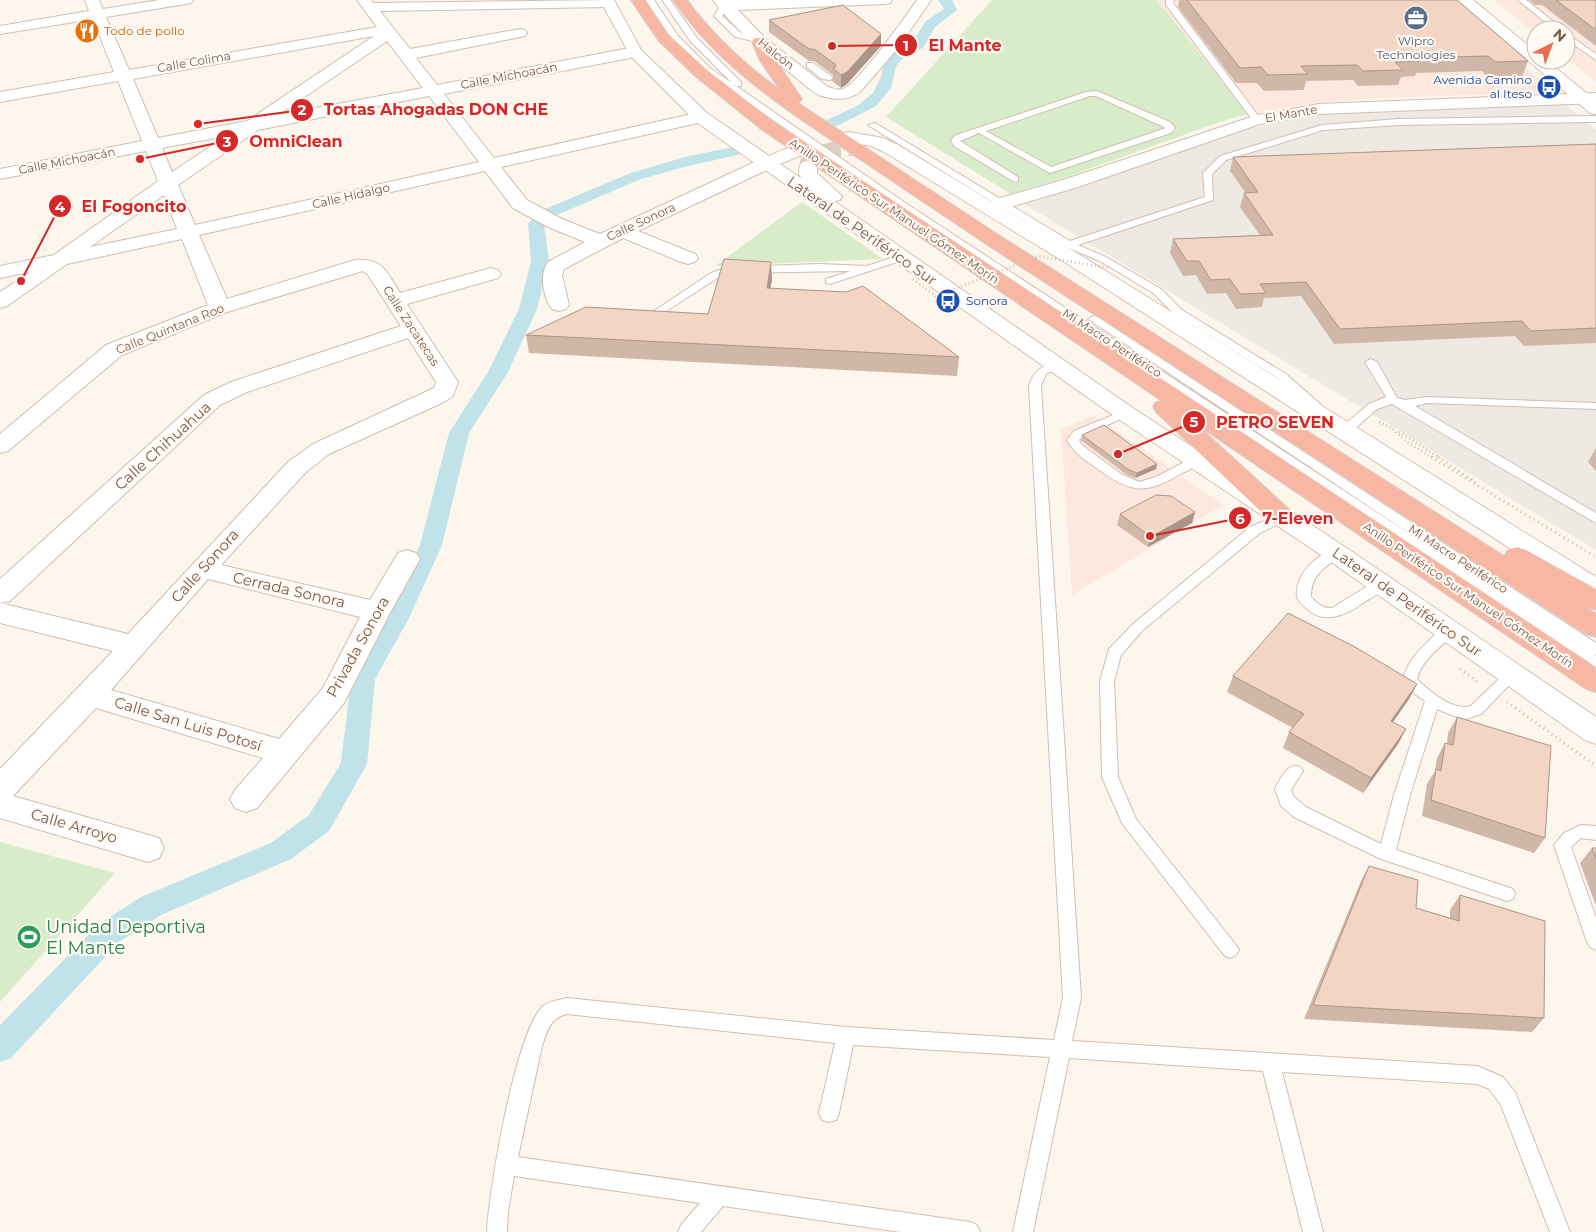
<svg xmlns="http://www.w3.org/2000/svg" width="1596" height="1232" font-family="Montserrat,sans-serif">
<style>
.commercial{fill:#fde8e0}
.industrial{fill:#efe9e4}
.green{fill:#d8ecc9}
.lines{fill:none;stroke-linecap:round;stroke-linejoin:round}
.canal{fill:#bfe3e8;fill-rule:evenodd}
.secondary-tunnel{stroke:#dcd0c4;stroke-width:16;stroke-dasharray:16 8;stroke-linecap:butt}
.lane-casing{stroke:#d1beb0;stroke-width:2}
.street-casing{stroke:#d1beb0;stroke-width:2}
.secondary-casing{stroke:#d6c0b0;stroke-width:2}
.highway-casing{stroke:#dad1cd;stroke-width:2}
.path-far1{stroke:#d9b8a5;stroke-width:2.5;stroke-dasharray:1 3;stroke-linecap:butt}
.path{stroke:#d9b8a5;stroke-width:3;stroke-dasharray:1 4;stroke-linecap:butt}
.lane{fill:#fff;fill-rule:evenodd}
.street{fill:#fff;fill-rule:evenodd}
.secondary{fill:#fff;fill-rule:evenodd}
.highway{fill:#f7b7a3;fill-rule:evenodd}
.path-bridge{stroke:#d9b8a5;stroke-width:2.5;stroke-dasharray:1 3;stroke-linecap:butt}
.wall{fill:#d1b7a8}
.shaded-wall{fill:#aa9588}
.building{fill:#f3d5c3;stroke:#aa9588}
.labels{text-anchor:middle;stroke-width:4.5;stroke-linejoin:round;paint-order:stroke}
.far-food-label{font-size:12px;fill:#c56008;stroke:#fffaf3;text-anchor:start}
.far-service-label{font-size:12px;fill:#4e5e75;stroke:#fffaf3}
.far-street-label{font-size:12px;fill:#7a5c4d;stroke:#fffaf3}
.far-transit-label{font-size:12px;fill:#164399;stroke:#fffaf3;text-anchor:end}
.street-label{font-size:15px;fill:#7a5c4d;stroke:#fffaf3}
.near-leisure-label{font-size:18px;fill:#27864d;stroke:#fffaf3;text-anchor:start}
.leader{fill:none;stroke:#d62828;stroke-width:2}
.callout-dot{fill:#d62828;stroke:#fffaf3;stroke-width:2}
.mark-label{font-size:15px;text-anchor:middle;font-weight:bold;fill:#fff}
.callout-label{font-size:16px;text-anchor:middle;font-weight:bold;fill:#d62828;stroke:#fffaf3;stroke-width:4.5;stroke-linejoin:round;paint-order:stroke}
</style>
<rect width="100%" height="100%" fill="#fdf6ec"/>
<path class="commercial" d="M1157,0H1443L1555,92L1377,98L1300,105L1248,114Z
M1493,0H1596V82L1566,58V30H1536V34Z
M1094,415L1223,505L1072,595L1061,430Z"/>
<path class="industrial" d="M1564,103L1596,130V550L1024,204L1076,188L1243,130L1314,114Z"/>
<path class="green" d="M992,0H1157L1248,114L1220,122L1061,179L1011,194L886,117Z
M802,202L883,259L715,266Z
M0,842L115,873L0,1002Z"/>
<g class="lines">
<path class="canal" d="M938,0H952L957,10L935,27L923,48L903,58L896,66L891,88L876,106L837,126H827L825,123L827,120L857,106L873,93L881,77L884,62L893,52L912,43L926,21L944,9Z
M733,147L738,149L741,152L738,155L688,166L641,179L557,215H545L543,212L545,209L631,173L685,157Z
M536,219L542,221L544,224L549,261L537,309L508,372L469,433L442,545L409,618L375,679L367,764L329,831L291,859L161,915L119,942L11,1058L0,1062V1025L99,924L141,897L271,843L309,815L341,763L351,679L385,618L420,545L449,433L488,372L519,309L531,261L528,224L530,221Z"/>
<path class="secondary-tunnel" d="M808,166V162C827,146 849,146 872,151"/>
<defs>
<path id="lane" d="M646,0H654L678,36L710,68L907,204L1445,557L1088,319L1093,316L1097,317L1596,643V655L1594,654L1596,656V668L1591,667L901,208L704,72L672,39Z
M662,0H670L697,38L741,82V86H735L691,42Z
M1166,0H1174L1173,3L1260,118V122H1254L1166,5Z
M1518,0H1526L1564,30H1555Z
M721,4L728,6L722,16L741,33L763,39V43L735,37L714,16Z
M1566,33L1596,54V60L1566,39Z
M807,63H813L834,78L830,80L822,79L807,67Z
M1097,91L1170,122L1175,128L1171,133L1050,173L979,133L960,141L1018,177V181L1015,182L954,146L951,140L956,135L1086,92ZM1090,96H1096L1166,128L1051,167L986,131Z
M1596,116V122L1399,125L1323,130L1226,160L1212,174L1213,200L1078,245L1106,257L1161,289L1182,310L1286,374L1320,404L1322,406L1320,408H1312L1278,378L1174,314L1153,293L1100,261L1066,247L868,125L875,123L1070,241L1205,197L1203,173L1220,156L1322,125L1399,119Z
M900,255L903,256V260L830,284L826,283V279L851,271L729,273L719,277L651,321L647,322L642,319L711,273L728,267L819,264L867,266Z
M1371,359L1377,362L1397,398L1405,400L1427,397L1596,403V409L1427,403L1415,406L1596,513V523L1392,404L1377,409L1349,434H1341L1334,426L1336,424H1345L1369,404L1386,397L1365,362Z
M1057,362L1063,365L1046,374L1041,386L1081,998L1072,1041L1477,1066L1503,1077L1515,1092L1570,1232H1550L1501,1105L1489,1089L1477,1084L1282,1072L1323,1232H1303L1263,1071L1069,1058L1033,1232H1013L1050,1057L853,1045L839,1113L836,1120L829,1122L822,1120L819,1113L835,1043L567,1014C549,1019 548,1030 542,1046L518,1157L970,1222L977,1225L980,1232H900L723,1206L701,1232H678L681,1225L700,1203L514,1176L508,1212L507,1232H487C489,1189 515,1036 542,1007C548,1001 559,1000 567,998L846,1027L1054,1040L1063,998L1029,386C1033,371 1043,365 1057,362Z
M1125,410L1129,411L1131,413L1129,415L1082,437L1079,440L1082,445L1121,474L1139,482L1156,477L1192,458H1200L1202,461L1200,464C1156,485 1144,504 1098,469C1086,461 1074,453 1067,440L1074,431Z
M1282,513L1286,514L1288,517L1286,520L1260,533L1143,630L1121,655L1114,681L1118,777L1136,819L1236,945L1239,950L1236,955L1230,958L1224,955L1122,823L1102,777L1100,681L1109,649L1133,624L1250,527Z
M1336,549L1341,550L1343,553L1341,556C1324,567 1311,575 1311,597C1317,603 1323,609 1332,608L1376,581H1386L1388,584C1383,592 1371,598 1363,603C1346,615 1325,625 1307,609C1303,605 1298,601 1297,597C1294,575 1317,554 1336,549Z
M1448,626L1453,627L1455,631L1453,635C1439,648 1422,660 1417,679C1429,691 1454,712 1471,706L1507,671L1512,670L1517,671L1519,675L1481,714L1464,720L1437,709L1410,795L1396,850L1513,889L1515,894L1513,899L1507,901L1381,859L1294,817L1281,806L1275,789C1280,779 1288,762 1300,767L1303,771L1291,790L1294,797L1306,807L1381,844L1394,795L1425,701C1416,695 1408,690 1403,680C1408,657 1427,643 1443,627Z
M1581,825L1596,826V840L1581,838L1571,847L1596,918V950L1590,947L1587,942L1554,845L1564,833Z"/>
<path id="street" d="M85,0H99L103,9L159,0H193L191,3L186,4L106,17L129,70L377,27L357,0H371L373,3L613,0L615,3L613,6L608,7L380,11L410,49L520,29L525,30L527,33L525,36L520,37L416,58L437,85L635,47L640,49L643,52L640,55L635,57L444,94L494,158L701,112L707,113L709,117L707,121L501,167L527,200L562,219L600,234L759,160L765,159L771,160L774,164L771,168L638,231L695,254L698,258L695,262L688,264L681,262L623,238L564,269L562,275L569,305L566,309L559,311L552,309C543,297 539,274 548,262L585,242L548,227L513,208L485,171L199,235L227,299L355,260C383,258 387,272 400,293L491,268L498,270L501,274L498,278L407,304L458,382L453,396L442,403L329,454L306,472L221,565L370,600L398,553L407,550L416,553L420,559L391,611L344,703L257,808L246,812L235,808L230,799L235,790L263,758L96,708L13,796L159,838L164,848L159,858L148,862L0,818V769L113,651L0,623V579L204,395L231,382L401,326L368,275L363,271L227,312L122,355L8,451L0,453V434L106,345L208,305L182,239L67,264L7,306L0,308V292L30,272L0,278V266L54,255L158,181L146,151L0,179V169L142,141L118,81L0,102V92L114,72L93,19L0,34V26L89,11ZM374,36L247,121L158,138L133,79ZM387,41L423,88L278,115ZM429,96L479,162L195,225L178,185L258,130ZM226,136L172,172L162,148ZM164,195L177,229L90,247ZM408,338L436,382L434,388L313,444L288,462L128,634L0,603L10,601L220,405L247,392ZM208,579L360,617L323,688L279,739L111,690Z
M713,0H892L890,3L885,4L738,10L765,38L828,87C832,88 838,91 843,89C858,84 906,16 917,0H931L898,48L860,92C848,101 832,100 819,95C810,91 802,82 794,76C766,53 733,29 713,0Z
M1596,93V103L1319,114L1260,124L1075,188L1000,210L993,208L991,204L993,200L1063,180L1257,115L1319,104Z"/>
<path id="secondary" d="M600,0H614L641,50L707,113L769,156C779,152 788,146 799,148L802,152L799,156L780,164L802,179C798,174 798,168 802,162L808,161L814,162L817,166V173L842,196L840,200L834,201L1133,408L1345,547L1596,717V744L1585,740L1327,559L1117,418L764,169L759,168L756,164L695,121L630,55Z
M1457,0H1473L1536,52V60H1546L1596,101V114L1590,113Z
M849,132L883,138L898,145L1080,255L1596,577V599L1586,597L1066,263L886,153L872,146L843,141L840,137L843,133Z"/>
<path id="highway" d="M631,0H645L668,34L707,70L773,121L1596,667V692L1586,689L1196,424L1291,511L1295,517L1291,523L1282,525L1273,523L1156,412L1153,407L1156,402L1162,401L761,129L695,76L658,40Z
M673,0H687C713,35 744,64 780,90L759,59L752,41L755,38H765L775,59L802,99L798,103L1000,236L1504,556L1508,550L1517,547L1526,550L1596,589V610L1584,606L1596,614V637L1586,634L986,244L803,121C753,86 708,51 673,0Z"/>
</defs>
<use href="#lane" class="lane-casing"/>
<use href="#street" class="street-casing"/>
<use href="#secondary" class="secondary-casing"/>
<use href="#highway" class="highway-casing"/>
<path class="path-far1" d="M1379,422L1394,429
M1393,429L1404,440L1433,458
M1399,432L1440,458"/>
<path class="path" d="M1431,457L1596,557
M1438,457L1476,482
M1460,669L1479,683
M1507,702L1596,766"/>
<use href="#lane" class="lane"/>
<use href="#street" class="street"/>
<use href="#secondary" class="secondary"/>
<use href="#highway" class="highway"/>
<path class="path-bridge" d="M913,279L955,311L958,310L939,295L1039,256L1108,268"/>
</g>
<path class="wall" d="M1179,0H1457L1528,61L1522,77L1489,78L1482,71L1416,73L1415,76L1401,77L1398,85L1358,86L1353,80L1306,81L1304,90L1264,91L1257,83H1236L1178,7Z
M1529,0H1596V46L1542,5H1535Z
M769,20L881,46L847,84L841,88L832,81L833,75L814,61H809L769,32Z
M1596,144V343L1524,346L1515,336L1334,344L1301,296L1264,298L1262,307L1236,309L1226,293L1207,294L1196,275L1183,276L1170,253L1173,239L1260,235L1240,207L1244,193L1245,192L1230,171L1233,157Z
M772,280L770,288L959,357L957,376L529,353L526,335L708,314Z
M1082,435L1157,464L1156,469L1135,478L1127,475L1081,440Z
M1596,448V471L1588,462Z
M1195,512L1192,523L1148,547L1117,525L1120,514Z
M1233,676L1417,684L1409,699L1393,722L1406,729L1398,744L1363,793L1283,748L1289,732L1293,728L1227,692Z
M1457,717L1545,838L1534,853L1422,816L1427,784L1435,771L1437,758L1445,743H1447L1448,733Z
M1592,848H1596V906L1580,863Z
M1369,866L1416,908L1450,918V910L1460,895L1544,1018L1532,1032L1304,1019L1361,881Z"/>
<path class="shaded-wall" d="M881,34V46L847,84L841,88V75Z
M771,262L772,280L767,306V288Z
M1157,464L1156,469L1135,478L1137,473Z
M1195,512L1192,523L1148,547L1151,537Z
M1417,684L1409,699L1383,736L1391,721Z
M1406,729L1398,744L1363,793L1371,778Z"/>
<path class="building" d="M1187,0H1457L1528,61L1495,62L1488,56L1416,58L1420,61L1395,62L1403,70L1363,71L1357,65L1301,66L1308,74L1268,75L1261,67L1240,68Z
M1556,0H1596V30Z
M843,5L881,34L847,72L841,75L833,68L836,66L835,64L814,49H809L769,20Z
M1596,144V328L1531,331L1522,321L1340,329L1306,282L1260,284L1266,293L1240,294L1230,279L1211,280L1199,261H1187L1173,239L1273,235L1244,193L1258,192L1233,157Z
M724,259L771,262L767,288L846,292L863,286L959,357L526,335L586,307L708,314Z
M1104,425L1157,464L1137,473L1129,470L1082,435Z
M1156,495L1171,496L1195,512L1151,537L1120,514Z
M1288,613L1355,647L1417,684L1391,721L1406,729L1371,778L1289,732L1304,714L1233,676Z
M1457,717L1551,746L1545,838L1431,800L1436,769L1441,771L1445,743L1453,745Z
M1592,848H1596V858Z
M1369,866L1418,880L1416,908L1459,921L1460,895L1545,921L1544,1018L1313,1005Z"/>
<defs>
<symbol id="office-disc" viewBox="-11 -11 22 22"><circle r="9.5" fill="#5c6f8a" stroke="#fffaf3"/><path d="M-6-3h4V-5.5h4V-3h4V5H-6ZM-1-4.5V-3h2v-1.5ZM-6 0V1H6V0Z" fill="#fff"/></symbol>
<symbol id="restaurant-disc" viewBox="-11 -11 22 22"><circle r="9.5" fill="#e8710a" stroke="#fffaf3"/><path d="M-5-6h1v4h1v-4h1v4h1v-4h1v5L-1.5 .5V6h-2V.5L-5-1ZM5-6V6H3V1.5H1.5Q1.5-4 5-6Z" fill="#fff"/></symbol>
<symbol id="bus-disc" viewBox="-11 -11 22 22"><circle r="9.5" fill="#1a4fb4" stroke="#fffaf3"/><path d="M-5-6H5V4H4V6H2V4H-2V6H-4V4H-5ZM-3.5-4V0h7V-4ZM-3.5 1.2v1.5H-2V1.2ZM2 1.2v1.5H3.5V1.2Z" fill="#fff"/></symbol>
<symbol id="stadium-disc" viewBox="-11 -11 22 22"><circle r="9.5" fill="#2e9e5b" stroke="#fffaf3"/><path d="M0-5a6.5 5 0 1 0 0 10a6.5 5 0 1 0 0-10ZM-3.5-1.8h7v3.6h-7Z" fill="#fff"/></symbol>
</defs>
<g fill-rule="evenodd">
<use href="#office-disc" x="1402" y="4" width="28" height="28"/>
<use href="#restaurant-disc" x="73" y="17" width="28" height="28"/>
<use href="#bus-disc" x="1535" y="73" width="28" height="28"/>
<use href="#bus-disc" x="934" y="287" width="28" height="28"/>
<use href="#stadium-disc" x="15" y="923" width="28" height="28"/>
</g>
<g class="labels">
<g class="far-food-label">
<text x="104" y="35">Todo de pollo</text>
</g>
<g class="far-service-label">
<text x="1416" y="45">Wipro<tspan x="1416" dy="14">Technologies</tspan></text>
</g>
<g class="far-street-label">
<text transform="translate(776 54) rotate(39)" y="4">Halcón</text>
<text transform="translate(194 62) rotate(-10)" y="4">Calle Colima</text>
<text transform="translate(509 76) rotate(-11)" y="4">Calle Michoacán</text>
<text transform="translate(1291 114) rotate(-10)" y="4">El Mante</text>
<text transform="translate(67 161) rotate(-11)" y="4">Calle Michoacán</text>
<text transform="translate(351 196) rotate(-13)" y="4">Calle Hidalgo</text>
<text transform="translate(894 211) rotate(34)" y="4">Anillo Periférico Sur Manuel Gómez Morín</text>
<text transform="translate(641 222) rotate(-25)" y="4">Calle Sonora</text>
<text transform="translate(411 326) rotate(57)" y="4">Calle Zacatecas</text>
<text transform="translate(170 329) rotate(-22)" y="4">Calle Quintana Roo</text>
<text transform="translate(1112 343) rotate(33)" y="4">Mi Macro Periférico</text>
<text transform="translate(1458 559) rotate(33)" y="4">Mi Macro Periférico</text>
<text transform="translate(1468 595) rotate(34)" y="4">Anillo Periférico Sur Manuel Gómez Morín</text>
</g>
<g class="far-transit-label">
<text x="1532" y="84">Avenida Camino<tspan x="1532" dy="14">al Iteso</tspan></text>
<text x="966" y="305" text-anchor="start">Sonora</text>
</g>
<g class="street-label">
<text transform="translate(862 231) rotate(35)" y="5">Lateral de Periférico Sur</text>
<text transform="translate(163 446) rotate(-42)" y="5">Calle Chihuahua</text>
<text transform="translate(205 566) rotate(-48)" y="5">Calle Sonora</text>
<text transform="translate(289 590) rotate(13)" y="5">Cerrada Sonora</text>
<text transform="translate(1407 602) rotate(35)" y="5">Lateral de Periférico Sur</text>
<text transform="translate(358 647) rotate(-61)" y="5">Privada Sonora</text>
<text transform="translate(188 724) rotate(17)" y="5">Calle San Luis Potosí</text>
<text transform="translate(74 826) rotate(16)" y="5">Calle Arroyo</text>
</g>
<g class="near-leisure-label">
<text x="46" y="933">Unidad Deportiva<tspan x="46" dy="21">El Mante</tspan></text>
</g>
</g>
<path class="leader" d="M832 46L906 45M198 124L302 110M140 159L227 141M21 281L60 206M1118 454L1194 422M1150 536L1240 518"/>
<g class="callout-dot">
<circle cx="832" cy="46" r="5"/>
<circle cx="198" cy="124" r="5"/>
<circle cx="140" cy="159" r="5"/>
<circle cx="21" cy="281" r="5"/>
<circle cx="1118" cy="454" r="5"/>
<circle cx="1150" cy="536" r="5"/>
<circle cx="906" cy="45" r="12"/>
<circle cx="302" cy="110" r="12"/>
<circle cx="227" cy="141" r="12"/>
<circle cx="60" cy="206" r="12"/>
<circle cx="1194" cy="422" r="12"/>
<circle cx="1240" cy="518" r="12"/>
</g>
<g class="mark-label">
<text x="906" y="51">1</text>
<text x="302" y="115">2</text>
<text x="227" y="147">3</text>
<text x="60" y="212">4</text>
<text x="1194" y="427">5</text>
<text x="1240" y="524">6</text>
</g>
<g class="callout-label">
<text x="965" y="51">El Mante</text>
<text x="436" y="115">Tortas Ahogadas DON CHE</text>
<text x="296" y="147">OmniClean</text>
<text x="134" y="212">El Fogoncito</text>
<text x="1275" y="428">PETRO SEVEN</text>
<text x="1298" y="524">7-Eleven</text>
</g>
<g transform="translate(1551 45) rotate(42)"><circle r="24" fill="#fffaf3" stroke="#cabbb1"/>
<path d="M0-4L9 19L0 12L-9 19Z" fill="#e76f51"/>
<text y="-8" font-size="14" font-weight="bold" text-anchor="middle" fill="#7a5c4d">N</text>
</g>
</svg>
